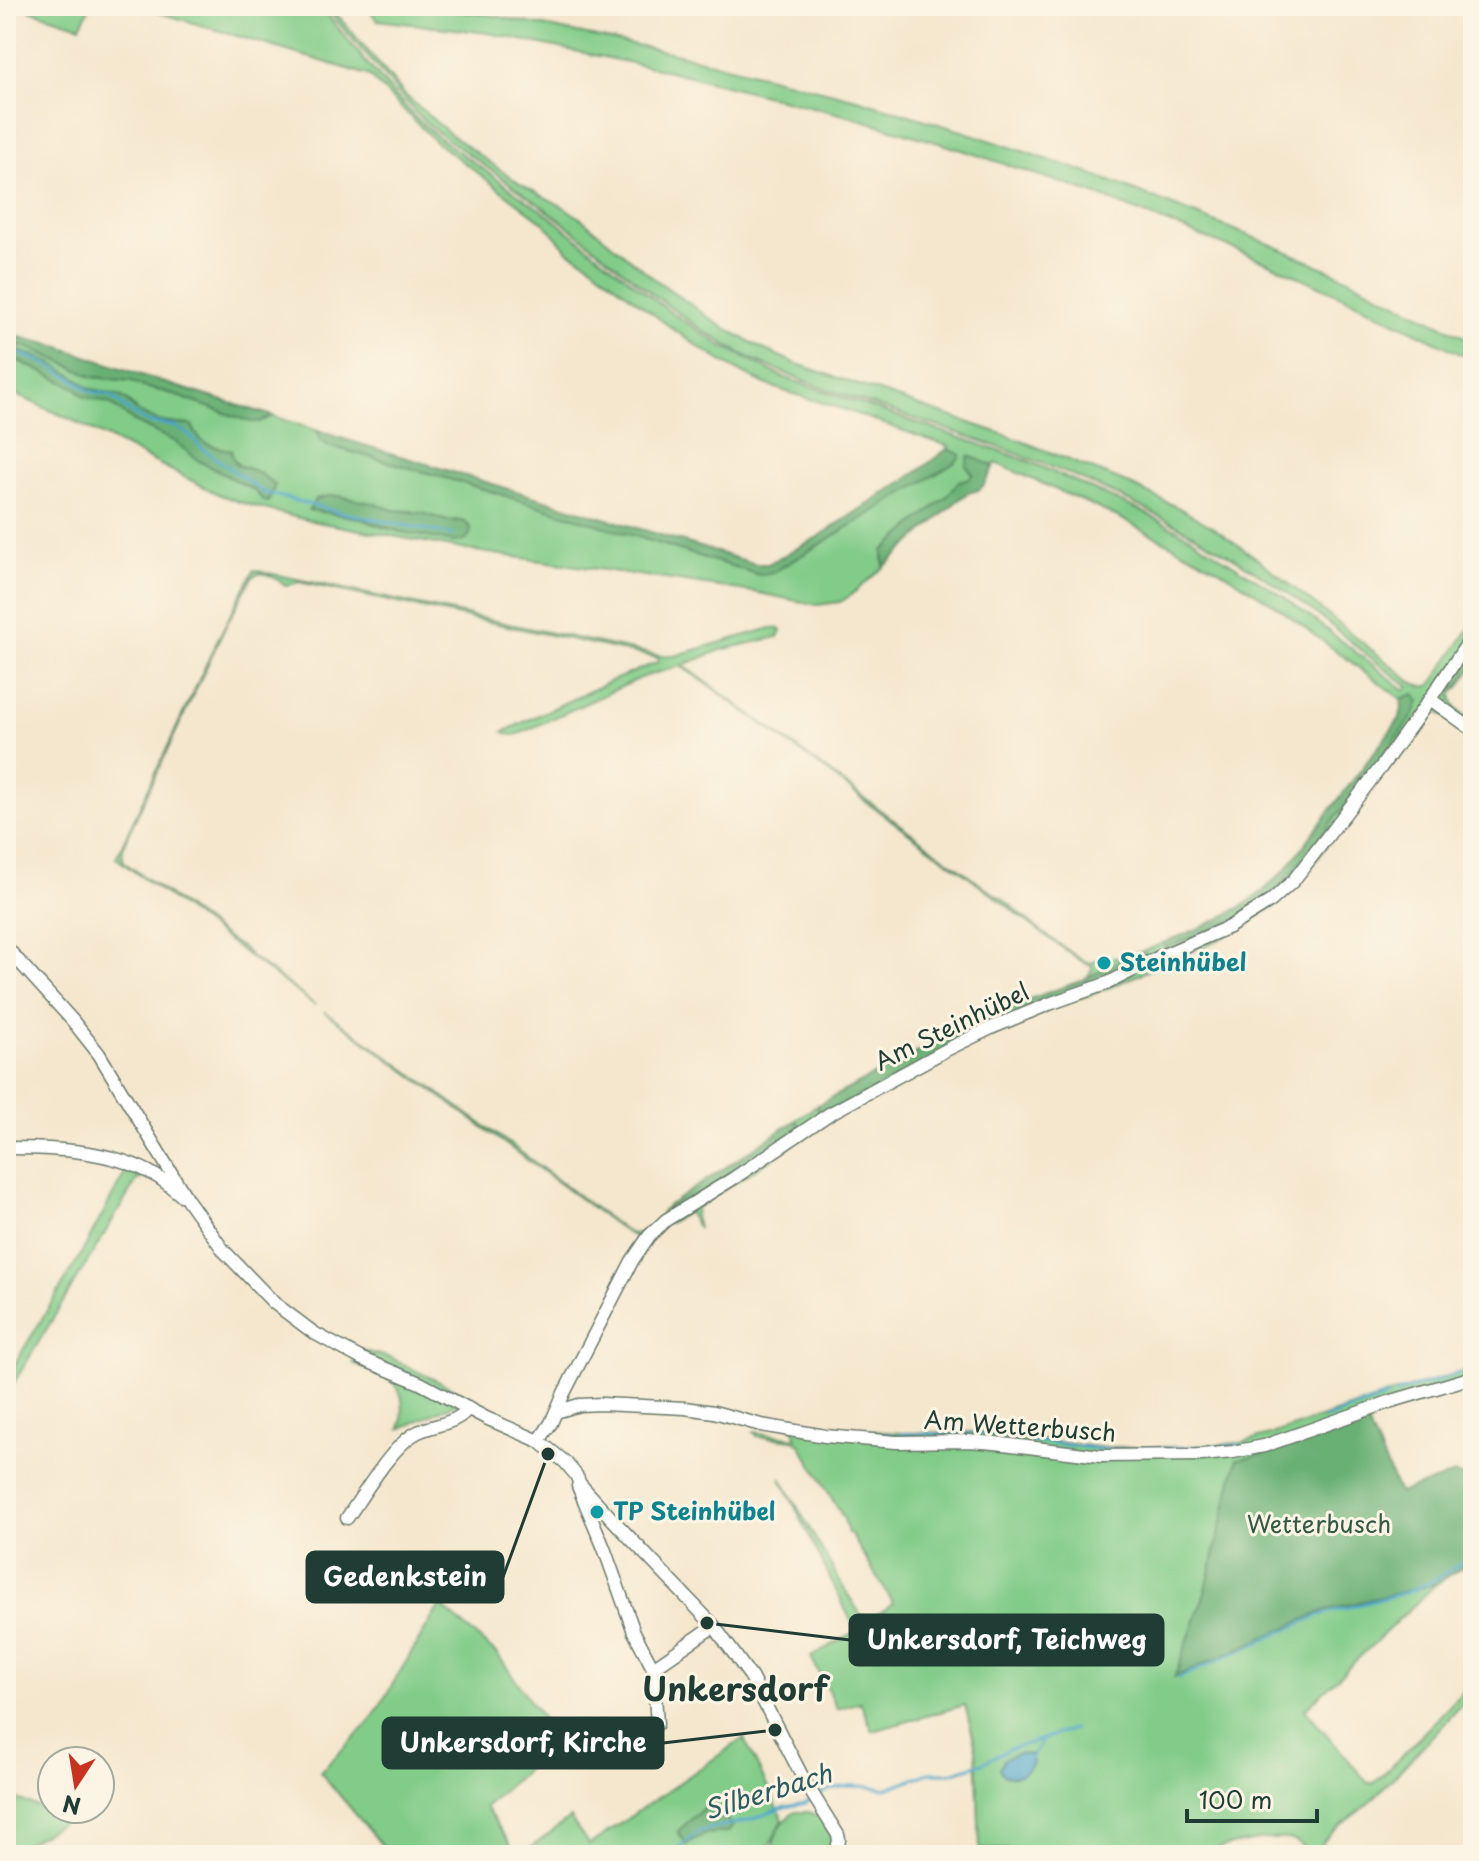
<svg xmlns="http://www.w3.org/2000/svg" width="1479" height="1861" font-family="'Playpen Sans',sans-serif">
<style>
.green{fill:#82cc89;stroke:#50845e;stroke-width:2;fill-rule:evenodd}
.forest{fill:#69b075;stroke:#447654;stroke-width:2}
.water{fill:#4ca5ca;stroke:#36717f;stroke-width:2}
.lines{fill:none;stroke-linecap:round;stroke-linejoin:round}
.stream{stroke:#4ca5ca;stroke-width:3}
.minor-casing{stroke:#6a786a;stroke-width:15}
.minor{stroke:#fff;stroke-width:12}
.culture-dot{fill:#0f9aa8;stroke:#fcf5e5;stroke-width:3}
.labels{text-anchor:middle;stroke-width:6;stroke-linejoin:round;paint-order:stroke}
.culture-label{font-size:24px;font-weight:bold;fill:#0d838f;stroke:#fcf5e5;text-anchor:start}
.street-label{font-size:24px;fill:#1f3d34;stroke:#fcf5e5}
.park-label{font-size:24px;fill:#335a45;stroke:#fcf5e5}
.water-label{font-size:26px;font-style:italic;fill:#2c5c61;stroke:#fcf5e5}
.district-label{font-size:32px;font-weight:bold;fill:#1f3d34;stroke:#fcf5e5}
.leader{fill:none;stroke:#1f3d34;stroke-width:3}
.callout-dot{fill:#1f3d34;stroke:#fcf5e5;stroke-width:3}
.callout{fill:#1f3d34;stroke:#1f3d34;stroke-width:3}
.callout-label{font-size:26px;text-anchor:middle;font-weight:bold;fill:#fff}
</style>
<rect width="100%" height="100%" fill="#fcf5e5"/>
<filter id="ink" filterUnits="userSpaceOnUse"><feTurbulence type="fractalNoise" baseFrequency=".0125" numOctaves="2"/><feDisplacementMap in="SourceGraphic" scale="16" xChannelSelector="R" yChannelSelector="G"/><feConvolveMatrix kernelMatrix="1 2 1 2 8 2 1 2 1" color-interpolation-filters="sRGB"/></filter>
<filter id="wash" filterUnits="userSpaceOnUse"><feTurbulence type="fractalNoise" baseFrequency=".006" numOctaves="4" result="noise"/><feDisplacementMap in="SourceGraphic" scale="32" xChannelSelector="R" yChannelSelector="G"/><feGaussianBlur stdDeviation="1.8" result="paint"/><feColorMatrix in="noise" values="0 0 0 0 0 0 0 0 0 0 0 0 0 0 0 0 0 1.4 0 .05"/><feComposite in="paint" operator="in"/></filter>
<g filter="url(#wash)">
<rect width="100%" height="100%" fill="#f5e7ce"/>
<path class="green" d="M17,6H91L80,26Z
M137,6H320L371,68L414,116L438,137L549,216L669,311L720,345L783,377L1028,461L1141,511L1189,536L1283,596L1405,690L1409,686C1378,666 1352,642 1323,619C1258,569 1180,524 1105,490C1032,456 955,432 879,407C829,390 779,374 733,349C675,316 625,271 573,230C529,196 482,164 436,131L418,115L324,6H330L405,95L450,134L520,184L564,207L583,220L652,277L721,326L761,348L797,364L1014,438L1124,482L1177,507L1211,526L1254,556L1412,682L1423,687L1431,685L1473,623V644L1451,687H1459L1452,694C1453,709 1463,713 1473,722V737L1440,713L1435,711L1428,713L1292,891L1274,907L1220,939L1108,988L1003,1027L850,1107L696,1208L695,1217L698,1228L688,1212L669,1223L661,1212L668,1206L666,1212L801,1127L796,1120L816,1106L821,1113L1146,956L1144,951L1163,943L1165,948L1268,898L1419,701L1414,695L1401,699L1273,604L1220,570L1120,518L996,463L994,466L968,457L971,469L973,473L970,478L959,482L949,495L883,551L884,567L850,596L840,602L817,605L754,592L468,550L306,520L239,502L218,494L72,420L14,394L6,389V361H19L76,388L83,396L109,403L136,423L174,441L199,461L255,491L264,501H268L274,485L258,472L238,465L233,458L231,450C211,446 200,446 192,425L163,423L153,419L138,412L130,403L117,395L89,388L13,350H6V340L13,344L30,348L62,362L93,377L132,381L144,387L166,392L251,422H259L273,416L318,431L320,440L329,446C474,483 616,531 760,575L772,573C820,545 868,515 915,485C930,476 951,469 960,454L947,449L949,446C914,436 880,422 845,410C818,401 789,394 763,383C698,354 642,305 586,261L569,252L544,223L482,176L436,142L368,75ZM341,496L393,510L411,511L448,521L458,520L419,535L384,528L359,518L310,510Z
M366,6H413L490,15L670,52L857,99L965,132L1097,176L1270,244L1351,280L1473,341V360L1346,298L1264,261L1092,193L959,149L852,117L665,70L488,33L377,20Z
M254,570L661,656H674L771,628L779,629L781,631L778,637L721,650L683,665L993,893L1002,898L1039,930L1083,961L1091,963L1104,957L1120,958L1134,954L1083,980L1089,975L1093,967L1078,959L1034,927L970,877L867,803L826,770L709,685L680,666L643,677L534,727C523,732 514,739 503,732L611,681L658,662V658L299,582L286,586C276,578 261,567 251,579L226,625L130,830C125,841 120,850 124,862L229,940L243,948L250,956L315,1005L116,858L217,641Z
M324,1011L510,1144L625,1231L632,1234L643,1232L638,1239L624,1231Z
M126,1171L143,1178L137,1180L6,1396V1378L79,1258Z
M359,1349C375,1356 392,1355 406,1366L471,1397L400,1429C411,1382 390,1379 353,1363Z
M1473,1368V1386L1451,1392L1264,1454L1237,1459L1206,1590L1175,1676L1326,1610L1436,1584L1305,1709L1367,1782L1373,1784L1393,1765L1473,1681V1693C1438,1729 1404,1767 1369,1803C1355,1817 1331,1830 1321,1844L1323,1855H1309C1305,1850 1302,1844 1295,1841C1273,1834 1220,1846 1198,1855H1050L1047,1849H980L976,1748L965,1705L873,1731L860,1702L837,1709L811,1657L856,1631L781,1478L843,1587L861,1615C873,1618 885,1611 893,1603L852,1536L848,1533L844,1519L800,1444L794,1440L757,1436L754,1432L797,1438L791,1422L870,1431L900,1433L978,1432L1097,1447H1184L1240,1443L1274,1434L1387,1395Z
M440,1605L498,1655L558,1741L485,1807L518,1855H390L320,1772L370,1722Z
M744,1738L783,1820L764,1855H521L570,1818L589,1845Z
M6,1795L41,1808L86,1809L25,1844L6,1852Z
M795,1812H809L822,1817L832,1842L830,1855H773C771,1839 781,1821 795,1812Z"/>
<path class="forest" d="M6,334L60,347L159,381L273,416L259,422H251L166,392L144,387L132,381L93,377L62,362L30,348L13,344L6,340Z
M6,350C27,349 57,365 75,377C80,380 84,386 90,388C99,393 110,392 120,396C128,400 132,407 139,412C154,423 174,424 192,425C199,446 212,446 231,450L233,458L237,465L258,472L275,485L268,502L264,501L254,490L199,461L174,441L136,423L109,403L83,396L76,388L19,361H6Z
M318,431L756,564H768L818,537L917,472L947,449L960,454V457L954,463L772,573L760,575C616,531 474,483 329,446L320,440Z
M969,456L994,466L983,486L978,490L968,493L956,502L884,567L883,551L948,495L959,481L970,478L973,474L966,466Z
M333,495L377,504L393,510L423,513L447,521H464L471,528L470,534L466,540L454,542L401,532L359,518L309,510L316,499Z
M1473,644V666L1459,687H1451L1448,682Z
M1414,694L1419,701L1414,715L1290,876L1268,898L1240,918L1165,948L1163,943C1196,930 1236,914 1263,891C1271,884 1278,876 1286,869L1400,718L1402,707L1401,699Z
M1144,951L1146,956L1145,961L821,1114L816,1106L963,1028L1027,1000L1083,980L1134,954Z
M796,1120L801,1128L674,1212H666L668,1206Z
M1366,1420L1399,1493L1455,1474L1473,1480V1560L1436,1584L1326,1610L1175,1677L1206,1590L1237,1459L1264,1454Z
M710,1802L733,1826L728,1832L704,1834L686,1845L678,1831Z"/>
<path class="water" d="M1019,1753L1031,1755L1033,1763C1024,1774 1016,1780 1002,1774L999,1768L1005,1758Z"/>
<g class="lines">
<path class="stream" d="M6,354H20L39,361L67,375L89,391L110,395L129,411L147,422L174,426L187,433L203,449L263,492L334,511L453,535
M1396,1393L1466,1371
M1370,1417L1427,1397
M758,1418L794,1424
M1324,1419L1388,1396
M803,1426L870,1434H893
M900,1434H980L1018,1439
M1027,1440L1101,1449L1140,1450
M1160,1449L1240,1445
M1179,1678L1320,1615L1407,1592L1435,1580L1467,1559L1473,1551
M1030,1759L1032,1758L1042,1739
M886,1789L929,1773H951L983,1763L1007,1750L1074,1729
M818,1795C840,1783 860,1785 884,1789
M671,1855L699,1831L750,1820L785,1807L806,1803L812,1799"/>
</g>
</g>
<g filter="url(#ink)">
<g class="lines">
<defs>
<path id="minor" d="M1430,699L1473,730
M6,947L72,1020L99,1054L187,1199L224,1251L274,1303L314,1333L362,1359L420,1383L486,1418L539,1441L565,1462L576,1475L580,1484L613,1520L714,1626L751,1677L805,1782L838,1835L839,1840L836,1855
M6,1148C54,1148 114,1150 156,1176C165,1181 173,1189 181,1195
M556,1412L579,1405L602,1404L685,1408L714,1412L761,1425L825,1436L896,1442L969,1441L995,1443L1101,1456L1202,1455L1233,1452L1264,1446L1392,1401L1473,1377
M539,1441L551,1423L564,1393L632,1261L649,1236L666,1220L734,1178L829,1114L948,1049L991,1028L1049,1004L1108,983L1161,956L1229,927L1271,901L1293,881L1381,767L1430,699L1473,635
M578,1486L604,1548L634,1632L653,1668L657,1724
M347,1518C364,1494 393,1444 418,1432C434,1424 458,1424 468,1408
M653,1668L714,1626"/>
</defs>
<use href="#minor" class="minor-casing"/>
<use href="#minor" class="minor"/>
</g>
</g>
<g class="culture-dot">
<circle cx="1104" cy="963" r="8"/>
<circle cx="597" cy="1512" r="8"/>
</g>
<g class="labels">
<g class="culture-label">
<text x="1120" y="971">Steinhübel</text>
<text x="613" y="1520">TP Steinhübel</text>
</g>
<g class="street-label">
<text transform="translate(952 1027) rotate(-26)" y="8">Am Steinhübel</text>
<text transform="translate(1020 1427) rotate(4)" y="8">Am Wetterbusch</text>
</g>
<g class="park-label">
<text x="1319" y="1533">Wetterbusch</text>
</g>
<g class="water-label">
<text transform="translate(768 1792) rotate(-17)" y="9">Silberbach</text>
</g>
<g class="district-label">
<text x="735" y="1701">Unkersdorf</text>
</g>
</g>
<path class="leader" d="M548 1454L503 1577M707 1623L850 1640M775 1730L663 1743"/>
<g class="callout-dot">
<circle cx="548" cy="1454" r="8"/>
<circle cx="707" cy="1623" r="8"/>
<circle cx="775" cy="1730" r="8"/>
</g>
<g class="callout">
<rect x="307" y="1552" width="196" height="50" rx="8"/>
<rect x="850" y="1615" width="313" height="50" rx="8"/>
<rect x="383" y="1718" width="280" height="50" rx="8"/>
</g>
<g class="callout-label">
<text x="405" y="1586">Gedenkstein</text>
<text x="1007" y="1649">Unkersdorf, Teichweg</text>
<text x="523" y="1752">Unkersdorf, Kirche</text>
</g>
<rect width="1479" height="1861" fill="none" stroke="#fcf5e5" stroke-width="32"/>
<g transform="translate(76 1785) rotate(192)"><circle r="38" fill="#fcf5e5" stroke="#a4ab9e" stroke-width="2"/>
<path d="M0-6L14 30L0 20L-14 30Z" fill="#c8321e"/>
<text y="-12" font-size="22" font-weight="bold" text-anchor="middle" fill="#1f3d34">N</text>
</g>
<path d="M1187 1809v12h130v-12" fill="none" stroke="#1f3d34" stroke-width="4"/>
<text x="1199" y="1809" font-size="24" fill="#1f3d34" stroke="#fcf5e5" stroke-width="6" paint-order="stroke">100 m</text>
</svg>
